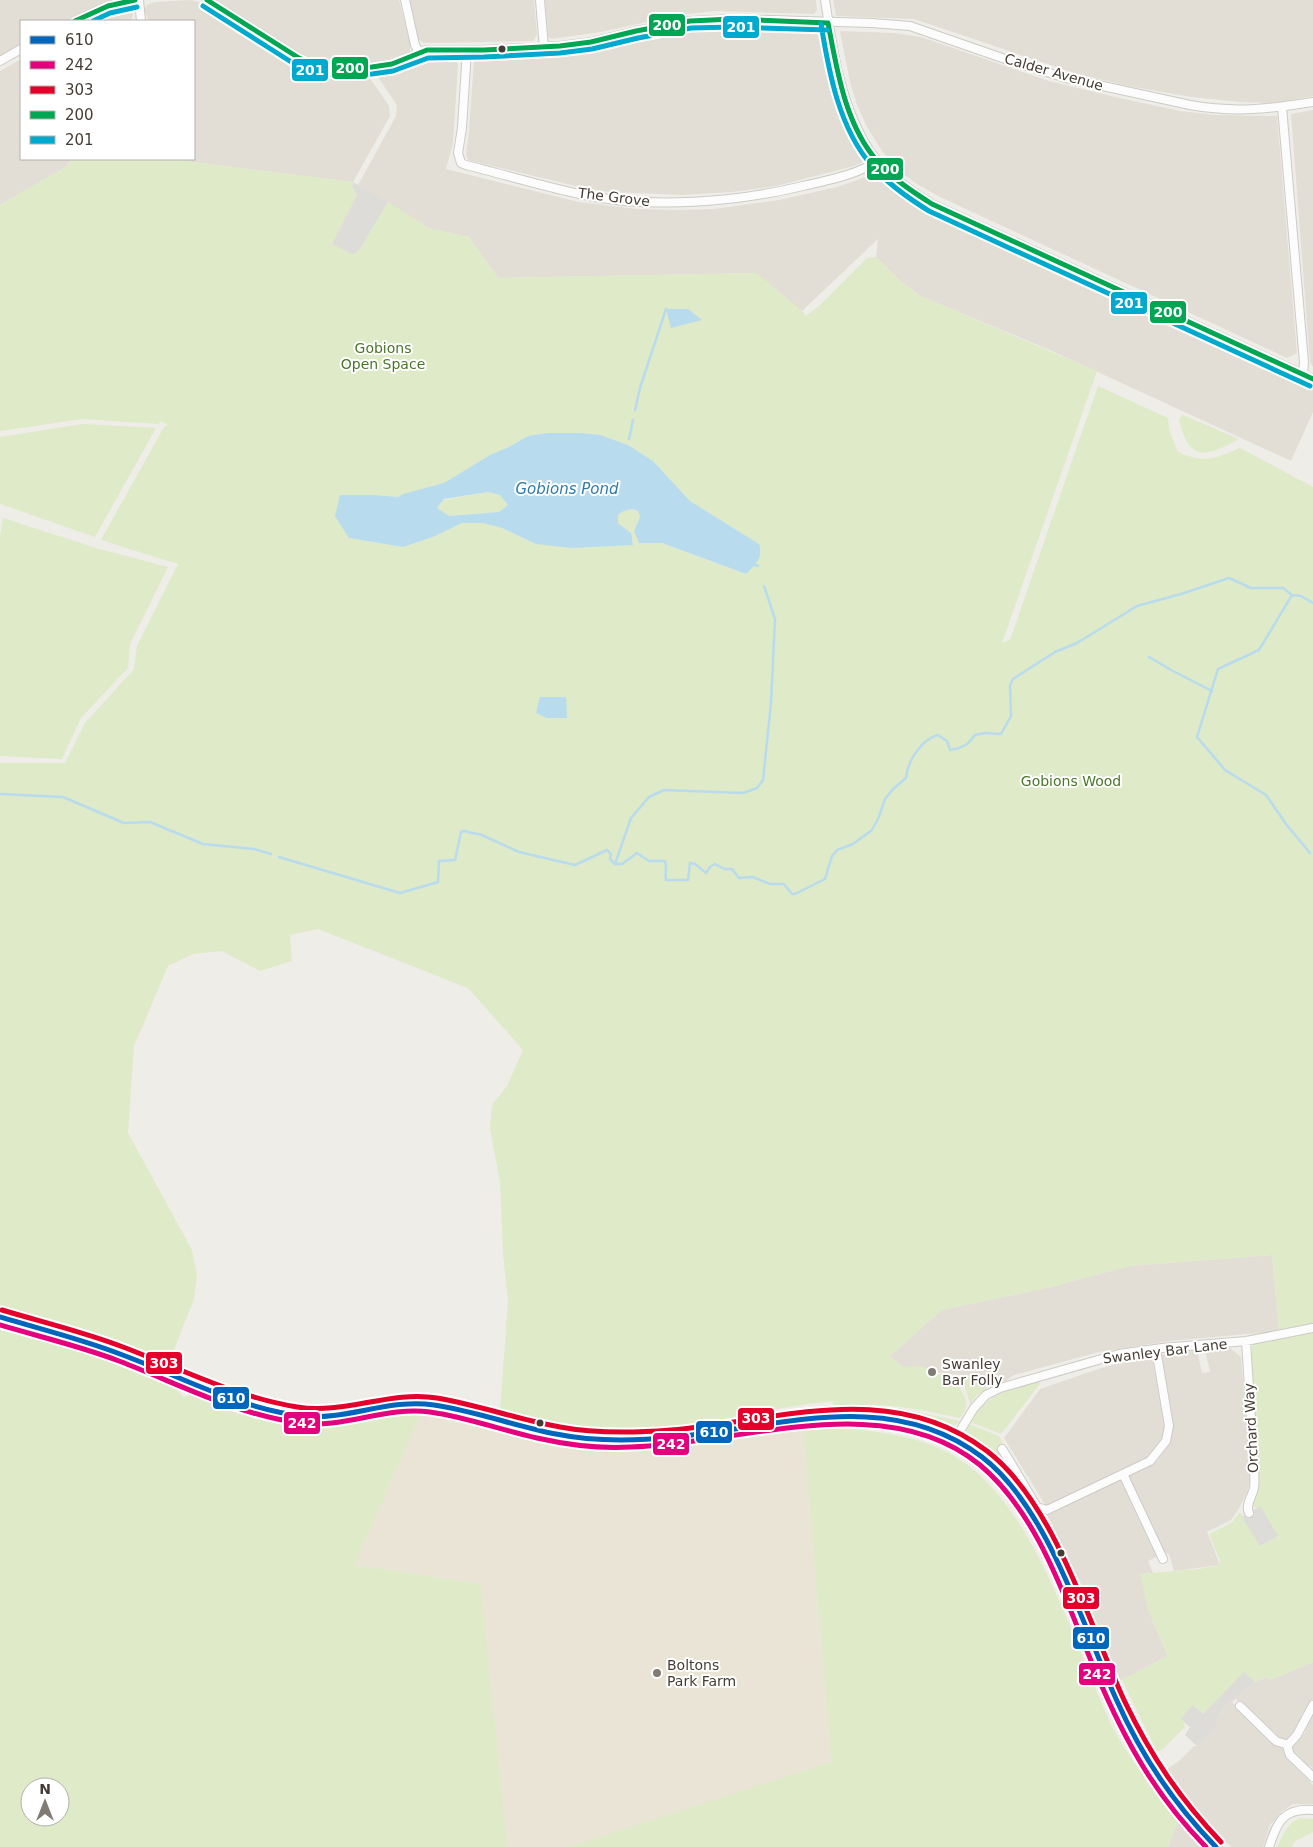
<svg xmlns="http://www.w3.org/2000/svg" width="1313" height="1847" font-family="'DejaVu Sans',sans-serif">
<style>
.residential{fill:#e3ded5}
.education{fill:#eae4d7}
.green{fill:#deeac8;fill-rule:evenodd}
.parking{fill:#dedcd8}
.water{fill:#b8dced;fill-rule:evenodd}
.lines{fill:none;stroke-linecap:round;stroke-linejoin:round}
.stream{stroke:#b8dced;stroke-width:2.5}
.street-casing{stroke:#cdcbc6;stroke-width:10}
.secondary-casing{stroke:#cec9bf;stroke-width:14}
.street{stroke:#fdfcfc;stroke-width:8}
.secondary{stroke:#f6f3ee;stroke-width:11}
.bus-1-casing{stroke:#fff;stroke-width:9}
.bus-2-casing{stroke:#fff;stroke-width:9}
.bus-3-casing{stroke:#fff;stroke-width:9}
.bus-4-casing{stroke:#fff;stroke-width:9}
.bus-5-casing{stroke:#fff;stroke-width:9}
.bus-1{stroke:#0065bd;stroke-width:5}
.bus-2{stroke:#e5007d;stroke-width:5}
.bus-3{stroke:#e4002b;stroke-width:5}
.bus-4{stroke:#00a651;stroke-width:5}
.bus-5{stroke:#00a9ce;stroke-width:5}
.bus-dot{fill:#453d35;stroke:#fff;stroke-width:2}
.poi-dot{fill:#807b74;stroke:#fff;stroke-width:2}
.labels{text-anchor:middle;stroke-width:4;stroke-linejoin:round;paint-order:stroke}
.street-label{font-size:14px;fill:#453d35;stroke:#fff}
.park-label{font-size:14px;fill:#4b7629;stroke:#fff}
.poi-label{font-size:14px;fill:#453d35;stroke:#fff;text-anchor:start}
.water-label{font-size:15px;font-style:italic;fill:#2e7ba8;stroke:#fff}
.line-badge{stroke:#fff;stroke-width:2}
.badge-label{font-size:14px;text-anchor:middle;font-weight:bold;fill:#fff}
</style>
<rect width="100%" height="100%" fill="#efede8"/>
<path class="residential" d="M0,0H114L104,3L67,21H21V46L0,57Z
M190,0L205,3L216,9L297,65L320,74L339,76L367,74L389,106L390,116L353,182L169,159H194V21H152L147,18L144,9L147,5L154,2Z
M217,0H399L410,43V52L388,59L368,63H333L310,59L285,46Z
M409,0H534L537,35L533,41L424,43L418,39Z
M545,0H816L817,10L814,14L715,11L679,15L601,32L551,39L548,36Z
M833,0H1313V96L1274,103L1240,102L1191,97L1128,86L1074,73L914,19L836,16Z
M125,8L131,10L133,14L131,21H94L107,14Z
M698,27H763L821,30L824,33L833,85L840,106L848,126L867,156L865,161L854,166L776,186L732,192L682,195L610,192L584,188L468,160L466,155L469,131L474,60L476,57L551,54L591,50L656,34Z
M841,31L894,33L921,37L1049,81L1111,96L1180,111L1216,115L1277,116L1297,353L1287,358L938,196L917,184L899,171L882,151L867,127L857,105L850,82L840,32Z
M451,58L456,60L458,65L453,143L446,169L579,202L637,209L679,210L714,209L779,200L837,187L874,174L890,188L912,204L959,227L1313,388V412L1291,461L1052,351L920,296L900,281L876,257L878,239L802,311L756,273L498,278L469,237L429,228L358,185L396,116L397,105L375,73L405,68L419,59Z
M21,59V159H72V160L64,168L0,205V71Z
M1313,110V367L1310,362L1291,114Z
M1272,1255L1279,1331L1170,1341L1099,1352L1014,1375L1006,1381L996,1382L993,1381V1378L899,1369L890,1356L942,1310L1047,1288L1129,1266Z
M1229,1347L1241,1357L1251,1476L1247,1493L1238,1510L1231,1520L1207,1532L1220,1565L1174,1571L1169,1554L1162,1551L1127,1475L1158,1460L1170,1439L1172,1432L1161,1355L1197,1350L1202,1373L1210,1372L1205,1349Z
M1152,1358L1165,1427L1162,1438L1147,1459L1046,1506L1004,1438L1040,1389L1098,1369L1126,1361Z
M1121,1478L1157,1550L1156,1557L1148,1561L1153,1573L1140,1574L1153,1622L1168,1656L1120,1681L1080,1589L1082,1586L1046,1513Z
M1313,1662V1699L1302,1714L1296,1730L1287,1740L1279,1739L1274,1731L1271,1730L1255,1714L1236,1699L1232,1702L1276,1745L1284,1749V1753L1313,1785V1804H1293L1281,1812L1270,1825L1263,1847H1232L1215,1834L1204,1822L1164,1771L1179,1761L1194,1746H1197L1216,1721L1223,1708L1255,1682L1267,1677L1270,1680Z
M1313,1713V1772L1312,1767L1302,1763L1293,1754L1292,1750L1293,1745L1305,1733L1307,1723Z
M1179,1819L1207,1847H1168Z"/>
<path class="education" d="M423,1409L533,1433L601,1445L694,1441L803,1430L831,1763L569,1847H508L481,1584L355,1565Z"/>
<path class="green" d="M72,159H169L353,182L352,187L357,195L332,244L358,252L388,202L429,228L469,237L498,278L757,273L802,311L806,316L820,305L867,258L876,257L900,281L920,296L1097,371L1002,643L1010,640L1098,386L1168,418L1169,430L1178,452C1205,464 1214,459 1240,448L1313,487V1324L1279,1331L1272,1255L1129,1266L1047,1288L942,1310L890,1356L903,1367L922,1366L927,1369V1374L957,1375C955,1387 968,1395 966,1407C966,1411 962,1415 960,1418C918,1409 881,1401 838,1408L832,1403L835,1401C763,1407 693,1432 620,1433C580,1433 539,1422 500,1412L508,1301L503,1254L500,1181L490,1129L492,1105L507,1086L523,1050L468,988L318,929L290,935L292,961L260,971L222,951L193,954L168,966L134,1046L128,1133L192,1250L197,1275L194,1299L169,1362L0,1306V763H65L85,723L134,669L137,646L178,564L101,540L164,427L168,425L160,421L159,424L82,419L0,431V205L64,168L72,161ZM547,433H581L599,435L628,445L653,461L690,501L759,544C764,558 755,565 745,574L662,543H640L634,531L640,517L638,511C630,507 624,511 618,515V523L631,533L536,544L502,528L483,523H462L433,537L403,547L349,538L375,495L398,497L444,483L490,455L509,447L528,436Z
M1183,415L1239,439C1206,457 1189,463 1179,419Z
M83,424L156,428L95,537L0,504V437Z
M488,492L500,495L508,505L499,512L449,516L437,508L444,500Z
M3,518L96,548L168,567L130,644L128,668L81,718L62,759L0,756V536Z
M0,1326L66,1347L112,1359L138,1368L170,1381L183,1397L193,1395L230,1409L304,1424L325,1425L379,1413L423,1409L355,1565L481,1584L508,1847H0ZM30,1787H60V1817H30Z
M1313,1331V1662L1270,1680L1267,1677L1255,1682L1244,1673L1203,1714L1200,1712L1180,1719L1184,1723L1185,1727L1164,1748L1157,1752L1122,1680L1168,1656L1147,1607L1140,1574L1199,1569L1220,1565V1561L1209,1534L1233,1522L1239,1513H1241L1260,1546L1277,1536L1260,1507L1255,1508L1252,1505L1259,1478L1251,1356L1253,1344Z
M962,1376L987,1379L986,1389L977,1395L970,1404Z
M1039,1380L1040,1384L1001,1434L970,1422C990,1392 1007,1391 1039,1380Z
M872,1406L903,1409L960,1421C952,1429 946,1427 936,1424C913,1416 888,1411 864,1411C851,1411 834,1415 822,1412Z
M969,1424L999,1436L1003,1443L997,1447L1002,1455L1000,1462L995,1461C984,1452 959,1441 969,1424Z
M833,1427C872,1431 912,1434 947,1452C1036,1498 1072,1645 1114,1730C1131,1762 1156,1790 1179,1819L1168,1847H569L831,1762L803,1430Z
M533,1433L584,1443L588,1446L589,1453L524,1441L528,1434Z
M685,1441L689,1445L692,1452L595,1453L597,1448L601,1445Z
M1301,1818L1313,1819V1832L1294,1842L1292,1847H1277C1283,1836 1287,1822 1301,1818Z"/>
<path class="parking" d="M353,182L388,202L358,252L352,254L332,244L357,195L352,187Z
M1260,1506L1278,1536L1260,1546L1242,1517Z
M1244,1672L1255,1682L1223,1708L1216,1721L1217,1726L1197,1746L1185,1735L1190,1727L1180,1719L1193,1705L1203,1714Z"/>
<path class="water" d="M666,309H688L702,320L671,328Z
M547,433H581L600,435L628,445L653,461L690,501L759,544C764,558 755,565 746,574L662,543H639L634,531L640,517L638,511C630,507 624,511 618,515V523L631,533L633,545L572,548L536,544L502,528L483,523H462L433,537L403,547L349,538L335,516L340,495H375L398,497L403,494L444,483L490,455L509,447L528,436ZM488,492L500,495L508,505L499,512L449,516L437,508L444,499Z
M540,697H566L567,718H547L536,713Z"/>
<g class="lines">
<path class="stream" d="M635,410L640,388L666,309
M629,439L633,420
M755,565L758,566
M1292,595L1259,650L1218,669L1197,737L1225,770L1266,795L1286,824L1310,853
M1149,657L1173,671L1212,691
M0,794L63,797L124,823L150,822L203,844L254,849L271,854
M279,857L400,893L438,882L439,861L455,860L461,832L464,831L482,835L519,852L575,865L607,850L611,854L610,859L615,864H622L637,853L649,861H665C667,866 665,874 666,880H688L690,863L695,864L706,873L710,867L715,864L724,869H732L739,878L753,877L770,884H784L792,894H795L825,879L832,856L837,850L853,844L872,830L878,819L885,799L893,789L906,778C908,760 921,740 938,735L947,741L950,750C962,748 968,745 975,735L985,733L1001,734L1011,716L1010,685L1013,679L1055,652L1077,643L1137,606L1181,594L1229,578L1251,588H1283L1292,595L1301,596L1313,603
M615,864L631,818L649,797L664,790L743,793L757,788L763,780L771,703L775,619L764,586"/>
<defs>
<path id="street" d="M139,0L141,21
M207,0L299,58L317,66L340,68L372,67L392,64L427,50H484L560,46L591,42L636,31L690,21L733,19L872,23L910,26L1008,60L1066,78L1190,105C1235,113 1269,109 1313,102
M405,0L415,45L419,52
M540,0L544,48
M825,0C833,52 841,108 871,153C887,175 910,190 932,204L1313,379
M75,21L108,6L135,0
M467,50L462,128L458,153L461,163L466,165C506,175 545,187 584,195C652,209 737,202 803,186C829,180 856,175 878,161
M0,61L21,49
M1282,107L1304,362L1303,374
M1246,1341L1254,1466C1254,1473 1255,1481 1254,1488C1252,1497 1245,1505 1249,1513
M955,1439L974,1408L986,1395L1000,1388L1119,1354L1162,1348L1246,1341L1313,1328
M1002,1449L1009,1460
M997,1470L1009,1460L1037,1507L1047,1510L1150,1461L1166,1441L1169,1426L1156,1349
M1123,1474L1163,1559
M1313,1705L1297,1735L1288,1745V1749L1290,1755L1313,1777
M1240,1706L1276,1741L1288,1745
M1269,1847C1277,1822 1283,1808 1313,1810"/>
<path id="secondary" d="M0,1317C45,1331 91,1341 134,1359C185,1379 233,1405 287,1413C297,1415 307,1417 317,1416C357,1416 394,1398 434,1405C481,1413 525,1430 571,1437C591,1440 611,1440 630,1440C745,1440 883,1376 982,1457C1029,1495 1053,1552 1076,1606C1115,1696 1142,1778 1216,1847"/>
</defs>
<use href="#street" class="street-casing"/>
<use href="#secondary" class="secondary-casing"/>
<use href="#street" class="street"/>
<use href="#secondary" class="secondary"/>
<defs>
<path id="bus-1" d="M0,1317C40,1329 81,1339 120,1354C180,1376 237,1408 302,1416C346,1421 389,1398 434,1405C475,1411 515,1426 556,1434C595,1442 635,1441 674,1437C778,1427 890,1387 982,1457C1048,1507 1083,1627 1117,1701C1142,1757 1173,1803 1216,1847"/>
<path id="bus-2" d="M0,1325C40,1337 80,1346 119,1361C179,1384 235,1414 299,1423C343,1429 386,1406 430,1412C466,1417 501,1430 537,1438C568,1445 599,1449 631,1447C742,1444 885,1387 980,1465C1040,1515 1067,1605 1097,1675C1125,1741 1155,1795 1206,1847"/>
<path id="bus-3" d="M2,1310C42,1322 84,1332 123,1347C181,1369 236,1397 297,1407C344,1415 390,1390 437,1398C479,1405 519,1420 560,1427C597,1434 634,1433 671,1430C778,1421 891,1378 987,1451C1055,1503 1089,1625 1125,1702C1151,1756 1180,1799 1221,1842"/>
<path id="bus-4" d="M207,0L299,58L317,66L340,68L372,67L392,64L427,50H484L560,46L591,42L636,31L690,21L733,19L828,23
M75,21L108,6L135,0
M828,23C837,70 845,125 878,162C893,179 913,192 932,204L1313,379"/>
<path id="bus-5" d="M203,6L296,65L316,73L339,75L372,74L393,71L428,58L484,57L560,53L592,49L638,38L691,28L733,27L828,30
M93,21L110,13L137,7
M821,24C829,73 839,128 872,166C888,184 908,198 929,211L1310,386"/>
</defs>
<use href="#bus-1" class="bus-1-casing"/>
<use href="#bus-2" class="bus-2-casing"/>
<use href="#bus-3" class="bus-3-casing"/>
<use href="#bus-4" class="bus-4-casing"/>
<use href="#bus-5" class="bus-5-casing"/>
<use href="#bus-1" class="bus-1"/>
<use href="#bus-2" class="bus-2"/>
<use href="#bus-3" class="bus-3"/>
<use href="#bus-4" class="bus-4"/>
<use href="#bus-5" class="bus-5"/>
</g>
<g class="bus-dot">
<circle cx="502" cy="49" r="4.5"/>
<circle cx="540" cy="1423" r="4.5"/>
<circle cx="1061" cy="1553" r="4.5"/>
</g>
<g class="poi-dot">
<circle cx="932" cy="1372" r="5"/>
<circle cx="657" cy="1673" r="5"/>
</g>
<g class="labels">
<g class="street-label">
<text transform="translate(1054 72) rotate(16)" y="5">Calder Avenue</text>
<text transform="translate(614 197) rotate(7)" y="5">The Grove</text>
<text transform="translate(1165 1351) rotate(-7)" y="5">Swanley Bar Lane</text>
<text transform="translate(1251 1428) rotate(-93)" y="5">Orchard Way</text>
</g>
<g class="park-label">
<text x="383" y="353">Gobions<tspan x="383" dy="16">Open Space</tspan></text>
<text x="1071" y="786">Gobions Wood</text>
</g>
<g class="poi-label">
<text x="942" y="1369">Swanley<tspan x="942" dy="16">Bar Folly</tspan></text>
<text x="667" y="1670">Boltons<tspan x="667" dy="16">Park Farm</tspan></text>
</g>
<g class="water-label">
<text x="567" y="494">Gobions Pond</text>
</g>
</g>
<g class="line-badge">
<rect x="648" y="13" width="38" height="24" rx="5" fill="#00a651"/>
<rect x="722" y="15" width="38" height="24" rx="5" fill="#00a9ce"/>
<rect x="331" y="56" width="38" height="24" rx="5" fill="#00a651"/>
<rect x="291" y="58" width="38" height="24" rx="5" fill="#00a9ce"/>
<rect x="866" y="157" width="38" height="24" rx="5" fill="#00a651"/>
<rect x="1110" y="291" width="38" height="24" rx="5" fill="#00a9ce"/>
<rect x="1149" y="300" width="38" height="24" rx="5" fill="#00a651"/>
<rect x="145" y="1351" width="38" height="24" rx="5" fill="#e4002b"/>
<rect x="212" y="1386" width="38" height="24" rx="5" fill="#0065bd"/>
<rect x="737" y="1407" width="38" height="24" rx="5" fill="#e4002b"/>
<rect x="283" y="1411" width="38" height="24" rx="5" fill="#e5007d"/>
<rect x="695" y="1420" width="38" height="24" rx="5" fill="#0065bd"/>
<rect x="652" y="1432" width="38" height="24" rx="5" fill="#e5007d"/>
<rect x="1062" y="1586" width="38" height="24" rx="5" fill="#e4002b"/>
<rect x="1072" y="1626" width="38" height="24" rx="5" fill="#0065bd"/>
<rect x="1078" y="1662" width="38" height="24" rx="5" fill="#e5007d"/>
</g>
<g class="badge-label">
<text x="667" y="30">200</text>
<text x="741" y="32">201</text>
<text x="350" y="73">200</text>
<text x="310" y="75">201</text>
<text x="885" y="174">200</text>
<text x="1129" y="308">201</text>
<text x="1168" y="317">200</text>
<text x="164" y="1368">303</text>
<text x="231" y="1403">610</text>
<text x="756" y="1423">303</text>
<text x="302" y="1428">242</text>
<text x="714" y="1437">610</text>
<text x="671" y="1449">242</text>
<text x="1081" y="1603">303</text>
<text x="1091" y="1643">610</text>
<text x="1097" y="1679">242</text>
</g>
<rect x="20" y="20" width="175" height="140" fill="#ffffff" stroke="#b5b1ae"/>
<rect x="30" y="36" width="25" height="8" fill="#0065bd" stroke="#b5b1ae"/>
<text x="65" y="45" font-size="15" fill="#453d35">610</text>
<rect x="30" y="61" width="25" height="8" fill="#e5007d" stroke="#b5b1ae"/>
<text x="65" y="70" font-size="15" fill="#453d35">242</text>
<rect x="30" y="86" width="25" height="8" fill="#e4002b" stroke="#b5b1ae"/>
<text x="65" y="95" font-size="15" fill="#453d35">303</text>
<rect x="30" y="111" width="25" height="8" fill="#00a651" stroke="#b5b1ae"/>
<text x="65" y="120" font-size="15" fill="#453d35">200</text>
<rect x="30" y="136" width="25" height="8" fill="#00a9ce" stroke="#b5b1ae"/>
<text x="65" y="145" font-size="15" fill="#453d35">201</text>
<g transform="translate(45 1802)"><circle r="24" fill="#ffffff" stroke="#b5b1ae"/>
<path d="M0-4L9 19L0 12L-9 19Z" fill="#807b74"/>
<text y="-8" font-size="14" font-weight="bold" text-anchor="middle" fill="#453d35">N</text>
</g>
</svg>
